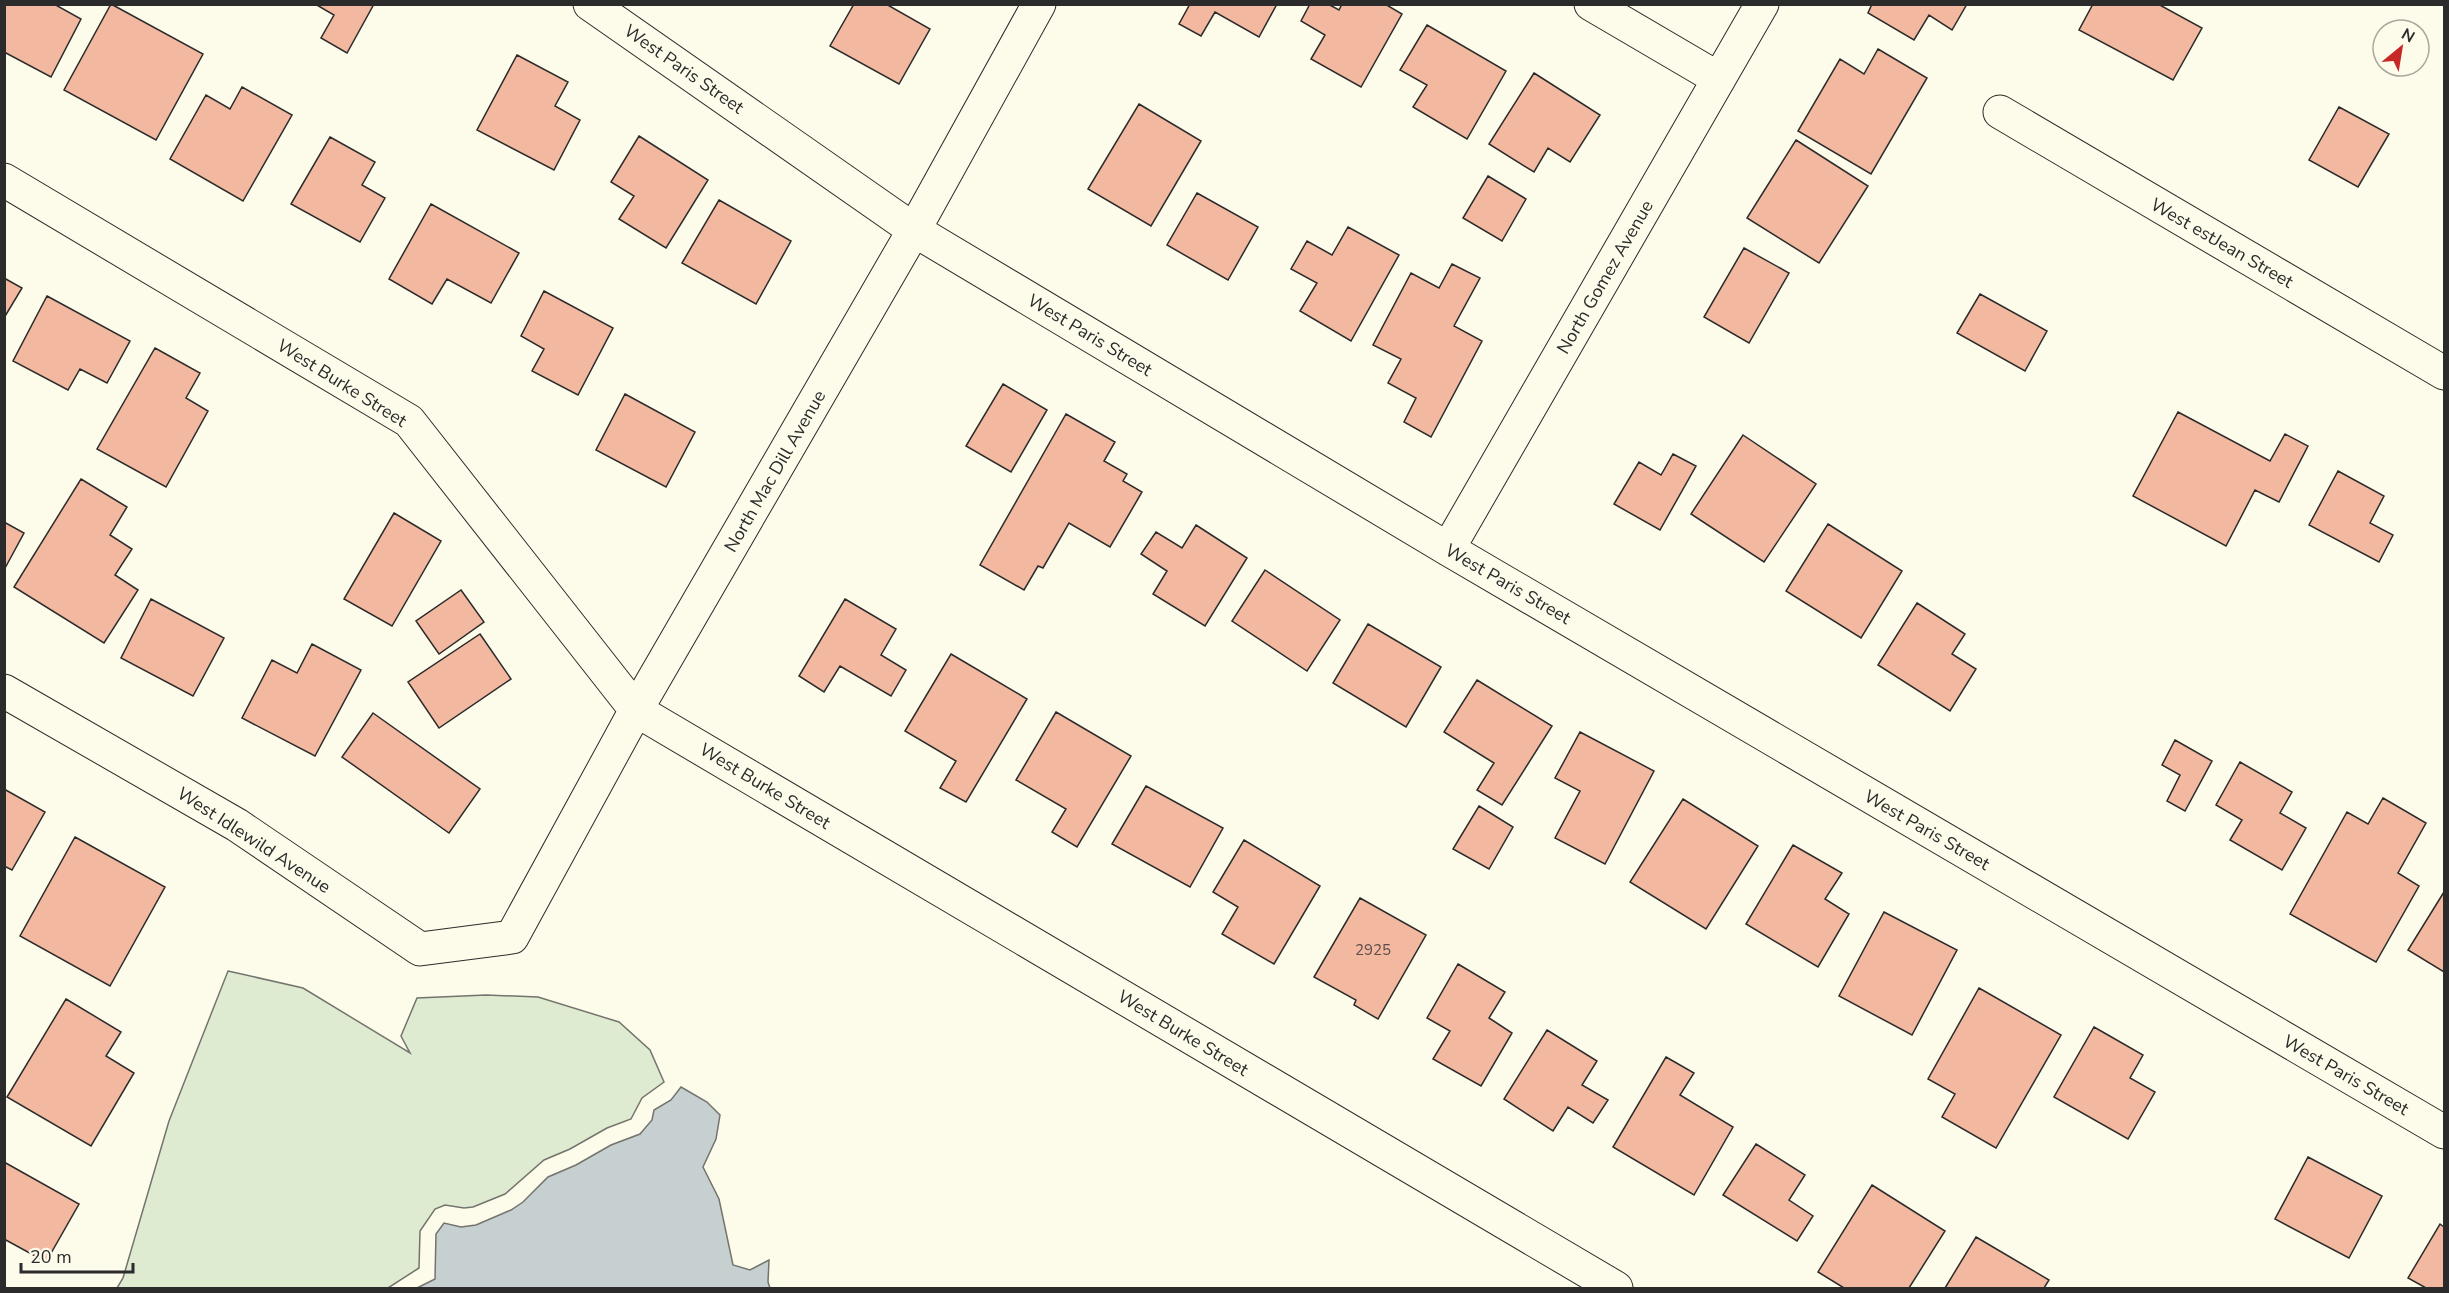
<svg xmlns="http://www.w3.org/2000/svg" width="2449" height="1293" font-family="'Nunito Sans',sans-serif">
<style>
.green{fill:#deebd1;stroke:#74746e;stroke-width:1.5}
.water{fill:#c7d0d0;stroke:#74746e;stroke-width:1.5}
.building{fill:#f2b8a0;stroke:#2b2b2b;stroke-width:1.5}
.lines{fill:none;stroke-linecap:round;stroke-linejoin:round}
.minor-casing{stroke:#2b2b2b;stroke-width:35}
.minor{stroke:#fdfbea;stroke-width:33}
.labels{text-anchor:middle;stroke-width:4.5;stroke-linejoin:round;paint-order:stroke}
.number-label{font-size:15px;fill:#5d4e48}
.street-label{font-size:18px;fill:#2b2b2b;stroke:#fdfbea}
</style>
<rect width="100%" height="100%" fill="#fdfbea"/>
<path class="green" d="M228,971L303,988L410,1053L401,1036L417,998L486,995L538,997L619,1022L650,1050L664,1082L642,1098L631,1119L607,1128L570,1149L544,1160L505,1194L473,1207L464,1208L445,1205L435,1209L420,1231L419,1268L388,1288H117L123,1278L169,1121Z"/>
<path class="water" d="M681,1087L707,1102L720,1115L716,1139L703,1167L719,1199L733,1265L750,1270L769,1260L768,1282L770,1288H417L435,1279L436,1234L444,1223L461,1227L476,1225L511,1210L523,1202L548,1177L576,1165L611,1145L640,1134L652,1120L654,1110L671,1100Z"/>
<path class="building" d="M4,4H54L81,19L51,77L4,52Z
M111,4L203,54L156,140L64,90Z
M315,4H374L347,53L321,38L334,15Z
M854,4H886L930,29L899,84L830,46Z
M1190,4H1277L1259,37L1215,12L1201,36L1179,24Z
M1310,4H1328L1339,10L1342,4H1385L1402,14L1361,87L1311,59L1325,35L1301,21Z
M1872,4H1967L1952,30L1929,15L1914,40L1868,13Z
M2093,4H2158L2202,28L2173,80L2079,30Z
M1427,25L1506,71L1467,139L1413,107L1427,85L1400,70Z
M1878,49L1927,78L1871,174L1798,131L1840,59L1864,74Z
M517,55L568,82L555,106L580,120L554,170L477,130Z
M1534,73L1600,115L1570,162L1548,148L1534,172L1489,144Z
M242,87L292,115L243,201L170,159L206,95L230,109Z
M1139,104L1201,141L1151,226L1088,189Z
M2339,107L2389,134L2358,187L2309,160Z
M639,136L708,180L666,248L619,219L634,196L611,182Z
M330,137L375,162L362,185L385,198L360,242L291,204Z
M1796,140L1868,186L1819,263L1747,218Z
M1488,176L1526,199L1502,241L1463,218Z
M1197,193L1258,227L1228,280L1167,245Z
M719,200L791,241L756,304L682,263Z
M431,204L519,253L491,303L447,279L432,304L389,279Z
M1348,227L1399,255L1351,341L1300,311L1317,283L1291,269L1307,241L1332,255Z
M1744,248L1789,273L1749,343L1704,317Z
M1452,264L1480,278L1454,326L1482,341L1431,437L1404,422L1416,398L1388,383L1401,359L1373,345L1411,273L1439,288Z
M4,278L22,288L4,318Z
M544,291L613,328L578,395L532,371L544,349L521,336Z
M1980,294L2047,331L2025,371L1957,333Z
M47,296L130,341L107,383L80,369L68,390L13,361Z
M155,348L200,373L186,398L208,411L166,487L97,449Z
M1003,384L1047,410L1011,472L966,446Z
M625,394L695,432L666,487L596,450Z
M2178,412L2270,461L2285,434L2308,446L2279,502L2255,490L2226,546L2133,496Z
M1066,414L1115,442L1104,461L1127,474L1123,481L1142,492L1110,547L1069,523L1043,568L1038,566L1024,590L980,565Z
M1743,435L1816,484L1764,562L1691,514Z
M1673,454L1696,466L1660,530L1614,504L1639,462L1661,475Z
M2338,471L2384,496L2370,523L2393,535L2379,562L2309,525Z
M81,479L127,507L110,535L132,549L115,575L138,590L104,643L14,587Z
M394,513L441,541L392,626L344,599Z
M4,522L24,533L4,570Z
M1828,524L1902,571L1861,638L1786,591Z
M1196,525L1247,558L1205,626L1153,594L1167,571L1141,554L1156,532L1182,548Z
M1265,570L1340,620L1307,671L1232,621Z
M461,590L484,622L439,654L416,621Z
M151,599L224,638L193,696L121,658Z
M845,599L896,629L881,655L906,670L891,696L840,666L824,692L799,676Z
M1917,603L1965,634L1952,654L1976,669L1950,711L1878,665Z
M1368,624L1441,667L1406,727L1333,683Z
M480,634L511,679L439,728L408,682Z
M312,644L361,670L315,756L242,718L272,660L297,673Z
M951,654L1027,699L966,802L940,788L956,761L905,731Z
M1477,680L1552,726L1502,805L1477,790L1494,763L1444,732Z
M1056,712L1131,756L1077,847L1052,832L1066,809L1016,780Z
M373,713L480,789L449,833L342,757Z
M1580,732L1654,771L1605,864L1555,838L1580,791L1555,778Z
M2175,740L2212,761L2185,811L2167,801L2180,775L2162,765Z
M2240,762L2292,792L2280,813L2306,828L2282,870L2230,840L2242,820L2216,805Z
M1146,786L1223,828L1190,887L1112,844Z
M4,789L45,812L12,870L4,866Z
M2383,798L2426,823L2398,873L2419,886L2376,962L2290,914L2347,812L2368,824Z
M1683,799L1758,846L1706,929L1630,882Z
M1479,806L1513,827L1489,869L1453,849Z
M75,837L165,887L110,986L20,936Z
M1244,840L1320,886L1274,964L1222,934L1238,907L1213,892Z
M1793,845L1842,873L1825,899L1849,914L1818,967L1746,924Z
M2444,892V972L2408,950Z
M1360,898L1426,935L1378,1019L1354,1005L1356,1000L1314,977Z
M1884,912L1957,950L1912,1035L1839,996Z
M1458,964L1505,992L1489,1018L1512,1033L1481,1086L1433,1059L1450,1031L1427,1018Z
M1979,988L2061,1035L1996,1148L1942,1117L1955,1094L1928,1079Z
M66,999L121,1032L106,1056L134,1073L91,1146L7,1097Z
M2094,1027L2143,1055L2130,1078L2155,1092L2128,1139L2054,1097Z
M1547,1030L1597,1061L1582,1085L1608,1100L1593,1123L1568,1107L1553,1131L1504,1099Z
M1666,1057L1694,1073L1680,1095L1733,1127L1694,1195L1613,1147Z
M1756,1144L1805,1175L1789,1200L1813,1216L1797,1241L1723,1195Z
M2308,1157L2382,1196L2349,1258L2275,1219Z
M4,1162L79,1204L46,1262L4,1239Z
M1872,1185L1945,1231L1909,1288H1844L1818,1272Z
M2440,1224L2444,1227V1288H2426L2408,1278Z
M1976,1237L2049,1280L2044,1288H1945Z"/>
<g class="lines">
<defs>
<path id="minor" d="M590,4L914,230L1448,549L2444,1132
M1591,4L1719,79
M2000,112L2444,373
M4,180L409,421L636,710L1616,1288
M1448,549L1762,4
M4,691L237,825L420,949L512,937L636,710L914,230L1039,4"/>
</defs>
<use href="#minor" class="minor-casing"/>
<use href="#minor" class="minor"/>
</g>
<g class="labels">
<g class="number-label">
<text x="1373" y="955">2925</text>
</g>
<g class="street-label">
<text transform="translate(684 69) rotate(35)" y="6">West Paris Street</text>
<text transform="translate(2222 243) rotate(30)" y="6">West estJean Street</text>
<text transform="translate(1605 277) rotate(-60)" y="6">North Gomez Avenue</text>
<text transform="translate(1090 335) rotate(31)" y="6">West Paris Street</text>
<text transform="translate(342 383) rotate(32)" y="6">West Burke Street</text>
<text transform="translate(775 471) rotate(-60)" y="6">North Mac Dill Avenue</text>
<text transform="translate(1508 584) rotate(30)" y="6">West Paris Street</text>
<text transform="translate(765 786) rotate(31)" y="6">West Burke Street</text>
<text transform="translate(1927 830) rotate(30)" y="6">West Paris Street</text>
<text transform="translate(254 840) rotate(33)" y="6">West Idlewild Avenue</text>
<text transform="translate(1183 1033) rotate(31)" y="6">West Burke Street</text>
<text transform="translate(2346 1075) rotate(30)" y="6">West Paris Street</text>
</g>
</g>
<rect width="2449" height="1293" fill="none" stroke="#2b2b2b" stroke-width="12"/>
<g transform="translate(2401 48) rotate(30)"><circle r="28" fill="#fdfbea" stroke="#a9a89e" stroke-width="1.5"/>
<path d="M0-4.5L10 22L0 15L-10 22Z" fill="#c62828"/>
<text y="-9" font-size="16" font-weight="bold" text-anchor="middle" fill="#2b2b2b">N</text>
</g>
<path d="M21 1263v9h112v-9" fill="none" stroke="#2b2b2b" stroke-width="3"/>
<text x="30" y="1263" font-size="18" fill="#2b2b2b" stroke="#fdfbea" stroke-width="4.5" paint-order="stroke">20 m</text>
</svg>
